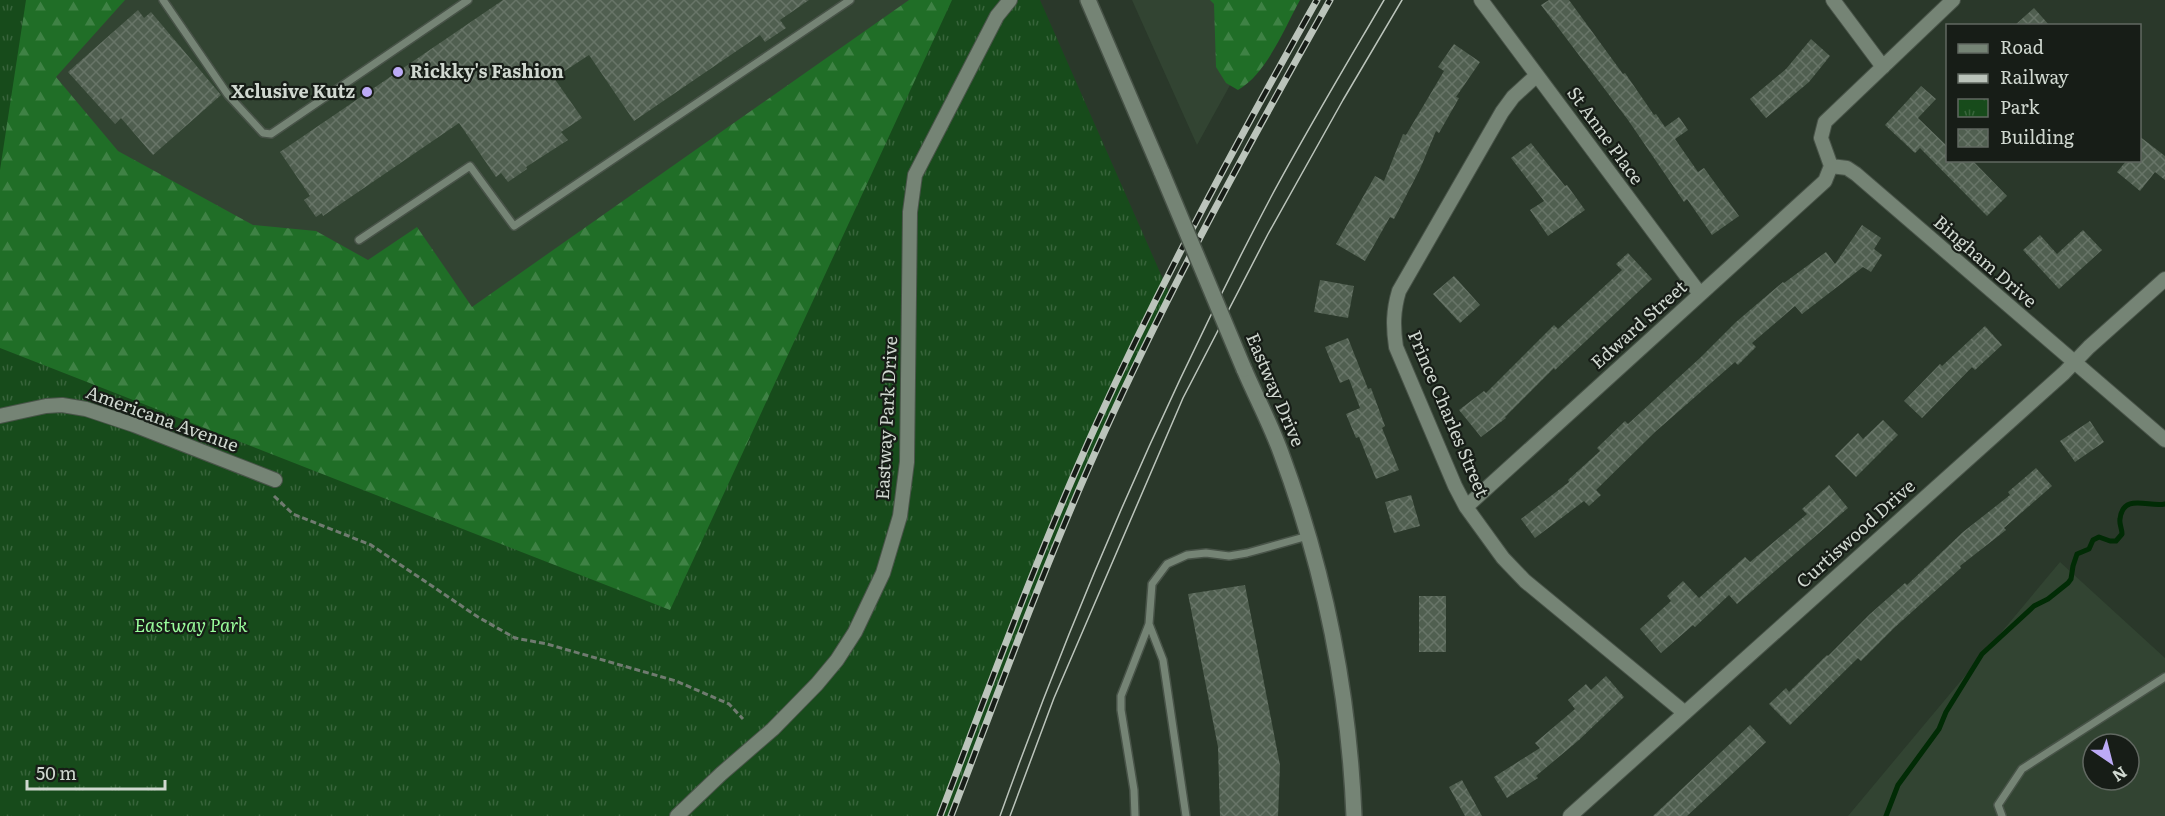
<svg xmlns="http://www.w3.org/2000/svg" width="2165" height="816" font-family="Literata,serif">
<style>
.built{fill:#324432;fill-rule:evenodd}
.forest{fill:url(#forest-firs)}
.park{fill:url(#park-tufts)}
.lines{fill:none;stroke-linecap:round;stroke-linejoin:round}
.stream{stroke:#012b05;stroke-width:5}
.building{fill:url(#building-cross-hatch)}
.service-casing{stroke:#485348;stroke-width:10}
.minor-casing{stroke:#485348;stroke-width:16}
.secondary-casing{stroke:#485348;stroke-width:18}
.path{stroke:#707b70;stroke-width:3;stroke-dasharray:6 3;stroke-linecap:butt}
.service{stroke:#758475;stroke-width:7}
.minor{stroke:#758475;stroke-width:14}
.secondary{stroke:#758475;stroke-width:15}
.tram{stroke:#bbc4bb;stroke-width:1.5}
.rail-casing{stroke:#bbc4bb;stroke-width:7}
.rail{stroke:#171d17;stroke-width:4.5;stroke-dasharray:14;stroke-linecap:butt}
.secondary-bridge-casing{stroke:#485348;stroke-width:18;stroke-linecap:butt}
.secondary-bridge{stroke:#758475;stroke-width:15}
.poi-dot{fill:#bcaaf6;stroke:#171d17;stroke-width:2}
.labels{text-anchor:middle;stroke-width:4.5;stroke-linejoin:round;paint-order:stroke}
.poi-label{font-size:18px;font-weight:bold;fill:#d0d8d0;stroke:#171d17;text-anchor:start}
.street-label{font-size:18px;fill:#d0d8d0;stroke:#171d17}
.park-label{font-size:18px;font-style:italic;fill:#9afd9c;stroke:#171d17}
</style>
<defs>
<pattern id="forest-firs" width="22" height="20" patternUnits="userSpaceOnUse" patternTransform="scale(1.5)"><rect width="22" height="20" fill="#206e27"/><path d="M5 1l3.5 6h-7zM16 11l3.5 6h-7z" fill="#3f8245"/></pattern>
<pattern id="park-tufts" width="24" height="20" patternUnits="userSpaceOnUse" patternTransform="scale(1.5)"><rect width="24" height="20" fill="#174b1b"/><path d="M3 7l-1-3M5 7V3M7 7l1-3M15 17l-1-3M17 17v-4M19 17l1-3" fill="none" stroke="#38643b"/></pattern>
<pattern id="building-cross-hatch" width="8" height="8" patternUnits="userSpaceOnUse" patternTransform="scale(1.5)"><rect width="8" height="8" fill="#505f50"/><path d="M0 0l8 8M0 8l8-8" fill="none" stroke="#687568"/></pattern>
</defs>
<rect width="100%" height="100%" fill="#2a382a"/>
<path class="built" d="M26,0H952L671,610L0,170Z
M1132,0H1277L1197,145Z
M2060,562L2165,658V816H1848ZM2093,744H2129V780H2093Z"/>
<path class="forest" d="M0,0H125L56,77L118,151L253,225L316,231L368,260L417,227L472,307L909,0H969L773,597L0,816Z
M1210,0H1300C1284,29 1267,73 1238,90L1226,83L1216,67L1214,4Z"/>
<path class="park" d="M0,0H26L0,170Z
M952,0H1040L1170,295L1086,474L1009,656L949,816H0V348L670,610Z"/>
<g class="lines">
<path class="stream" d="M1886,816L1898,785L1939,729L1946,712L1982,654L2034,606L2048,599L2068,583L2071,579L2073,566L2077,554L2089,549L2093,540L2099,537L2110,541H2116L2122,534C2122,528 2119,524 2120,519C2123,492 2150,508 2165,504"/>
</g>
<path class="building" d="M503,0H809L780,20L786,28L765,42L760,35L634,121L589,55L554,78L582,118L561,132L568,140L526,167L527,169L508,182L501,173L496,177L459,123L323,216L322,213L316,217L304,200L310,196L280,152Z
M1549,0H1569L1623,74L1625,73L1654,115L1656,114L1665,127L1679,117L1688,130L1675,139L1698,172L1704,168L1739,216L1712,235L1687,199L1684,202L1628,120L1541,5Z
M2034,8L2050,26H2014Z
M138,10L144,18L151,12L221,95L153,155L121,118L115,124L68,72Z
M1811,39L1830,56L1809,82L1766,118L1750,99L1786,69Z
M1454,44L1480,62L1456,97L1459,98L1439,133L1436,131L1420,169L1394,219L1390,217L1365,261L1336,244L1375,176L1384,181L1403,134L1406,135L1444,71L1438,67Z
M1921,86L1936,99L1918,118L1947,146V160H1972L2007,196L1987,216L1920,148L1915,153L1885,125Z
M2139,136L2165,156V180L2155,172L2140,191L2117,172L2127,160H2139Z
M1531,143L1565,186L1567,185L1585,210L1548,236L1530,210L1544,201L1511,158Z
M1862,225L1881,238L1874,249L1882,255L1871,272L1863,267L1802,314L1795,306L1752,343L1756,347L1738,365L1735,362L1655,432L1596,490L1601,495L1589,506L1584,501L1535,538L1521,519L1569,482L1568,480L1600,451L1597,448L1625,421L1628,424L1701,357L1736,322L1783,282L1784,283L1826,252L1835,264Z
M2083,230L2102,250L2059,289L2023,250L2040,235L2057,254Z
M1628,253L1652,279L1555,370L1554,368L1505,417L1506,418L1481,437L1459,410L1484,391L1486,393L1554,325L1558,329L1622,270L1616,264Z
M1454,276L1480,305L1460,323L1433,294Z
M1320,280L1354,286L1348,318L1314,312Z
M1985,326L2002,345L1975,370L1972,367L1922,418L1904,401L1940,364L1942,366Z
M1348,338L1368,389L1371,388L1385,426L1382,428L1399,470L1376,479L1359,437L1356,438L1346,414L1360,408L1349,379L1340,383L1325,347Z
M1883,420L1898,435L1856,477L1835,456L1858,433L1863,439Z
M2090,421L2104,442L2075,462L2060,441Z
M2036,468L2052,486L2004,528L2006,530L1960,566L1961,568L1894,628L1861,661L1858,658L1790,725L1769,704L1786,688L1789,692L1827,655L1828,656L1870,614L1905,583L1907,585L1963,532L2010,495L2008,492Z
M1829,485L1848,508L1737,604L1729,595L1695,627L1693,625L1661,653L1640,629L1671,601L1667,596L1683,581L1699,598L1745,557L1750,562L1807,514L1802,509Z
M1411,495L1420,526L1394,533L1385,502Z
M1245,585L1280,765L1278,816H1220L1218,747L1188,594Z
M1419,596H1446V652H1419Z
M1606,676L1624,697L1579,740L1536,776L1538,778L1507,798L1494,777L1540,748L1535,743L1575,709L1568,700L1586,684L1591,690Z
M1750,725L1766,742L1729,777L1687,816H1653Z
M1462,780L1482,816H1465L1449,787Z"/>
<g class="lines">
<defs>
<path id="service" d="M163,0L228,95L263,133L271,134L468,0
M359,240L470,166L514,226L850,0
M1149,624L1163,660L1186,816
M1135,816L1134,790L1121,710V696L1149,624L1152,584L1167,564L1187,555L1206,553L1229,556L1247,553L1308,536
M2002,816L1998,805L2022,769L2165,677"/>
<path id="minor" d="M1481,0L1700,294
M1833,0L1883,67
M1537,75L1513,97L1502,112L1399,291C1393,311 1393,327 1396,347L1455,486L1466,507L1503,558L1525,581L1685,713
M1831,166L1847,168L1856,174L2165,440
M0,416L46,406L62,405L86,409L134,425L275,480
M1466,507L1825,181L1831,166L1821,138L1825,122L1953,0
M677,816L721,774L773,729L817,684L837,660L855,632L883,573L900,516L907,462L910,212L915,175L997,16L1010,0
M1570,816L2064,373L2089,347L2165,279"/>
<path id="secondary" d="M1088,0L1162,173
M1244,369C1256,397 1271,425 1281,453C1324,569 1349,693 1354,816"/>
</defs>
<use href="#service" class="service-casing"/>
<use href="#minor" class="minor-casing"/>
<use href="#secondary" class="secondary-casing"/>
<path class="path" d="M274,496L293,514L371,545L478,617L515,638L547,644L676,681L729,704L743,719"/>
<use href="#service" class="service"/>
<use href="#minor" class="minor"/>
<use href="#secondary" class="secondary"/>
<path class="tram" d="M1000,816C1076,604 1166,396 1271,197C1307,130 1346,65 1384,0
M1010,816L1054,698L1183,398L1268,234L1343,100L1402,0"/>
<defs>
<path id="rail" d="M940,816C990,685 1038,553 1096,425C1162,280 1238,140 1317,0
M951,816C1000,688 1047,558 1104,433C1171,285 1250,142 1330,0"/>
</defs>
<use href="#rail" class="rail-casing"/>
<use href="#rail" class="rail"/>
<defs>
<path id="secondary-bridge" d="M1162,173L1244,369"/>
</defs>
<use href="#secondary-bridge" class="secondary-bridge-casing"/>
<use href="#secondary-bridge" class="secondary-bridge"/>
</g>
<g class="poi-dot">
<circle cx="398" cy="72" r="6"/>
<circle cx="367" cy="92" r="6"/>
</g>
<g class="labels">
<g class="poi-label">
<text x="410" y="78">Rickky's Fashion</text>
<text x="355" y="98" text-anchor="end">Xclusive Kutz</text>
</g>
<g class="street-label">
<text transform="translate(1605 136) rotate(54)" y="6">St Anne Place</text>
<text transform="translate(1985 262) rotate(41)" y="6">Bingham Drive</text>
<text transform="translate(1639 325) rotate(-42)" y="6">Edward Street</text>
<text transform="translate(1275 390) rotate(67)" y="6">Eastway Drive</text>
<text transform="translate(1448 414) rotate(67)" y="6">Prince Charles Street</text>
<text transform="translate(887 418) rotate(-87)" y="6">Eastway Park Drive</text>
<text transform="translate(162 419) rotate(20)" y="6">Americana Avenue</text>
<text transform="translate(1856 534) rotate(-42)" y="6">Curtiswood Drive</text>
</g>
<g class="park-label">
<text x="191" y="632">Eastway Park</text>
</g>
</g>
<rect x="1946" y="24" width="195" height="138" fill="#171d17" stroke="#616861" stroke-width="1.5"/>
<rect x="1958" y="44" width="30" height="9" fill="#758475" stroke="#616861" stroke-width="1.5"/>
<text x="2000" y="54" font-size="18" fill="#d0d8d0">Road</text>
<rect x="1958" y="74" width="30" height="9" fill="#bbc4bb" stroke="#616861" stroke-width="1.5"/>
<text x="2000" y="84" font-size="18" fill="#d0d8d0">Railway</text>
<rect x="1958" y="99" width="30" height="18" fill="url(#park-tufts)" stroke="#616861" stroke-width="1.5"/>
<text x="2000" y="114" font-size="18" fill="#d0d8d0">Park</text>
<rect x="1958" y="129" width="30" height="18" fill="url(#building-cross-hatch)" stroke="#616861" stroke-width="1.5"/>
<text x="2000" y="144" font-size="18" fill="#d0d8d0">Building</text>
<g transform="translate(2111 762) rotate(145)"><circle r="28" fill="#171d17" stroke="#616861" stroke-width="1.5"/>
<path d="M0-4.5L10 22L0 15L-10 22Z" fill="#bcaaf6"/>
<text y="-9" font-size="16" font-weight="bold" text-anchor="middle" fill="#d0d8d0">N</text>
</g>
<path d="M27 780v9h138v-9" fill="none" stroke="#d0d8d0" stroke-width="3"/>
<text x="36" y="780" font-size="18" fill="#d0d8d0" stroke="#171d17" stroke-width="4.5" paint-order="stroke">50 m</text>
</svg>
